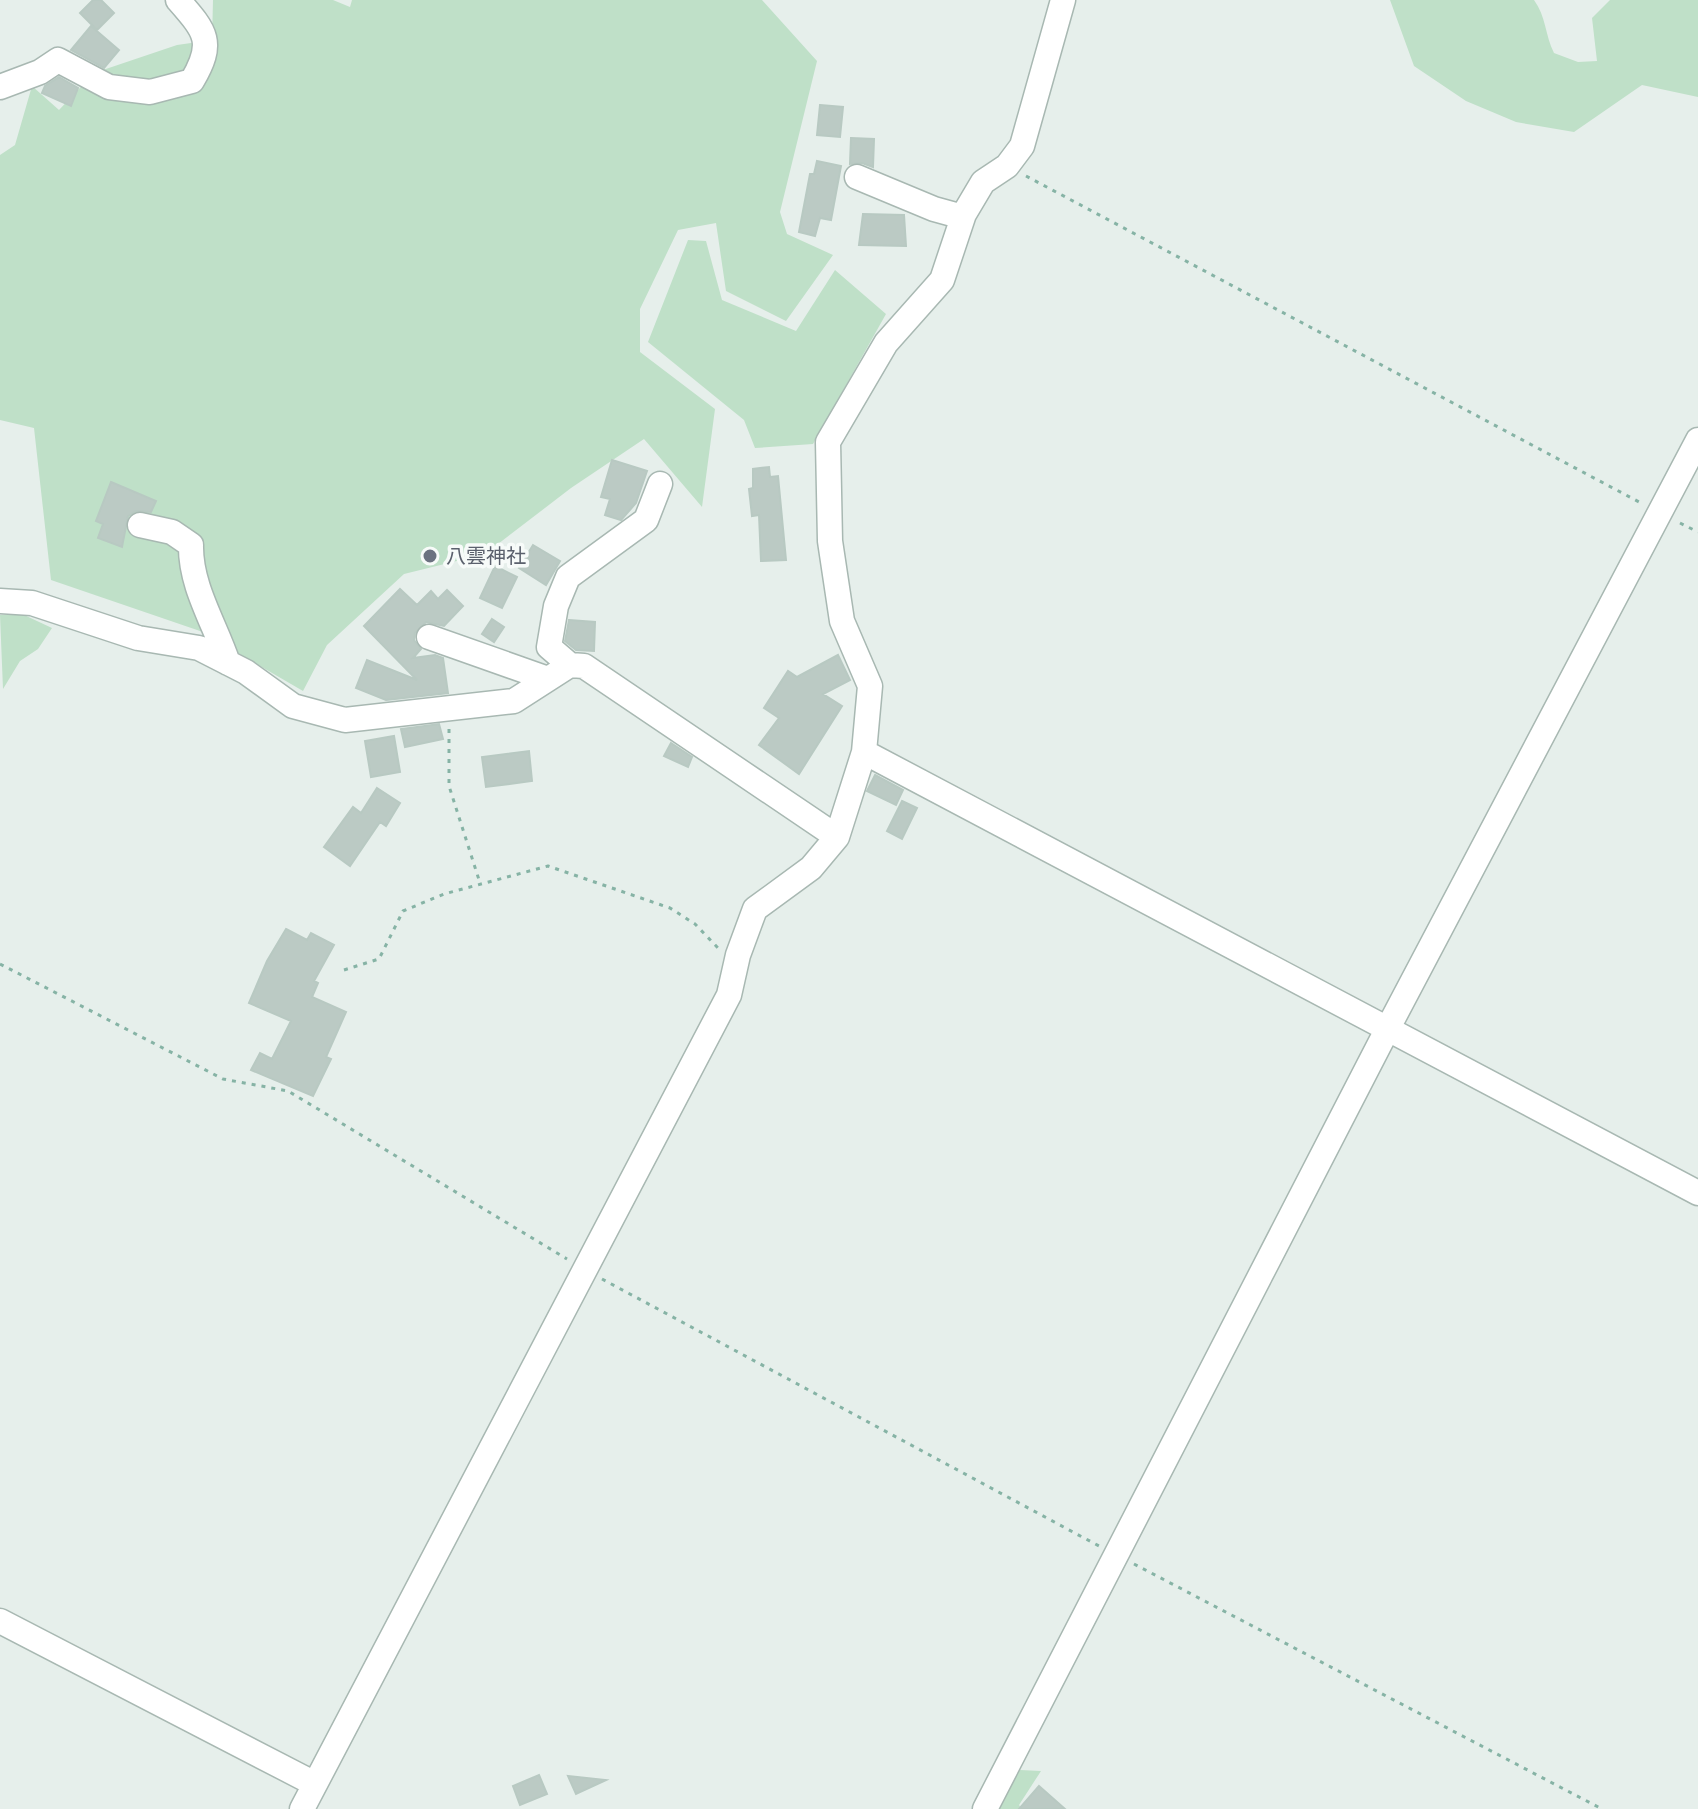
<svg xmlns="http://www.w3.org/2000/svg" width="1698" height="1809" font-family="Manrope,'Noto Sans JP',sans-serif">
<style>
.green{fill:#bfe0c8}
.building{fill:#bbcac4;stroke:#b8c9c2;stroke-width:2}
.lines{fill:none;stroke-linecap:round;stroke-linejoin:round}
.minor-casing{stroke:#a8b8b2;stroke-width:27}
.path{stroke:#86b3a5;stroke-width:3;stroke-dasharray:4 6;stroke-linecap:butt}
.minor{stroke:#fff;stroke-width:24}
.worship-dot{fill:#6b7280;stroke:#f7fbf9;stroke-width:3}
.labels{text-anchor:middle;stroke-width:7;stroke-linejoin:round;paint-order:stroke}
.worship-label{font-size:20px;fill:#5b616d;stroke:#f7fbf9;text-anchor:start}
</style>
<rect width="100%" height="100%" fill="#e6efeb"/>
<path class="green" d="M213,0H333L350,7L352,0H762L817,61L780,212L787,234L833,255L786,321L726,291L716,223L678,230L640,309V352L715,409L702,507L644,439L571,488L485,554L404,574L327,645L303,691L200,631L51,580L34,428L0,420V155L15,145L32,86L59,110L94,73L177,45L212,40Z
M1390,0H1534C1546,16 1545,35 1554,53L1578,62L1597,61L1592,18L1610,0H1698V97L1642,85L1574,132L1516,122L1466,101L1414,66Z
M688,240L706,241L722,300L796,331L835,270L886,314L813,444L755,448L744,420L648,342Z
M22,614L52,628L38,649L20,661L3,689L0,615Z
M1020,1770L1041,1771L1019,1805L1022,1809H998L1010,1775Z"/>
<path class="building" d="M93,0H101L114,13L97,30L80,13Z
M91,26L119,50L104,68L71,50Z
M59,77L78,88L71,106L42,93L45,86Z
M820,105L843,107L840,137L817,135Z
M851,138L874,139L873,167L862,163L850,164Z
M817,161L841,166L831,220L820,218L815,236L799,232L810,174H814Z
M863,214L904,215L906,246L859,245Z
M612,460L647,471L636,503L621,520L605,515L610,499L601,497Z
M769,467L770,477L778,476L786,560L761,561L759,515L752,516L749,489L753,488V469Z
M111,482L156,501L151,512L136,511L128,516L122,547L98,538L103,524L96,521Z
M533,545L560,561L546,585L519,568Z
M495,566L517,577L502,608L480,598Z
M400,589L417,605L431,591L438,599L447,590L463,606L444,626L426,622L415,633L414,640L421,649L413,658L435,655L443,658L448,693L386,700L356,688L367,660L417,680L364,626Z
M492,619L504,627L494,642L482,634Z
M569,620L595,622L594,651L576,650L565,641Z
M838,655L850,680L823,694L842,706L799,774L759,745L779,718L764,708L788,671L797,677Z
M439,724L443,739L405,747L401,729Z
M394,736L400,772L371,777L365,741Z
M671,743L692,757L688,767L664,756Z
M529,751L532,781L486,787L482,757Z
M875,775L903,790L896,805L867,791Z
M377,788L400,803L386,826L380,822L350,866L324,847L353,807L361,813Z
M902,801L917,808L902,839L887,831Z
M286,929L307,940L311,933L334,945L314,981L318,983L312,997L346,1012L326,1057L331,1059L313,1096L251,1070L260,1053L272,1059L291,1021L249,1003L267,961Z
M539,1775L547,1794L520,1805L513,1786Z
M568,1776L606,1780L576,1794Z
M1039,1786L1065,1809H1019Z"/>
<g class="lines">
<defs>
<path id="minor" d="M0,87L40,72L58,60L109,87L150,92L192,81C215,42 206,32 178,0
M857,177L934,209L963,217
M140,525L172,532L191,545C190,586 215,624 228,663
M0,601L32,603L138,638L199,648L246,672L293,706L345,720L514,701L570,665L584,666L837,837
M429,637L548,679
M570,665L549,647L556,606L568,577L646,520L660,484
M864,752L1698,1193
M0,1621L315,1784
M302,1809L729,995L738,955L755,909L811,868L837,837L864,752L870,686L842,621L830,541L828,442L886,343L942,280L964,214L983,182L1007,166L1022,146L1063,0
M985,1809L1388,1028L1698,440"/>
</defs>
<use href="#minor" class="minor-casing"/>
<path class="path" d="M1026,176L1641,503
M1680,523L1698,532
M449,729V786L480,883
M0,964L223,1079L288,1091L567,1259
M344,970L379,959L403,911L444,894L548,866L670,908L695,924L718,948
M602,1279L1099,1546
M1134,1564L1602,1809"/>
<use href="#minor" class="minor"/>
</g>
<circle class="worship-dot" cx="430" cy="556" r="8"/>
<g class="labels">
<g class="worship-label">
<text x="446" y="563">八雲神社</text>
</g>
</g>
</svg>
